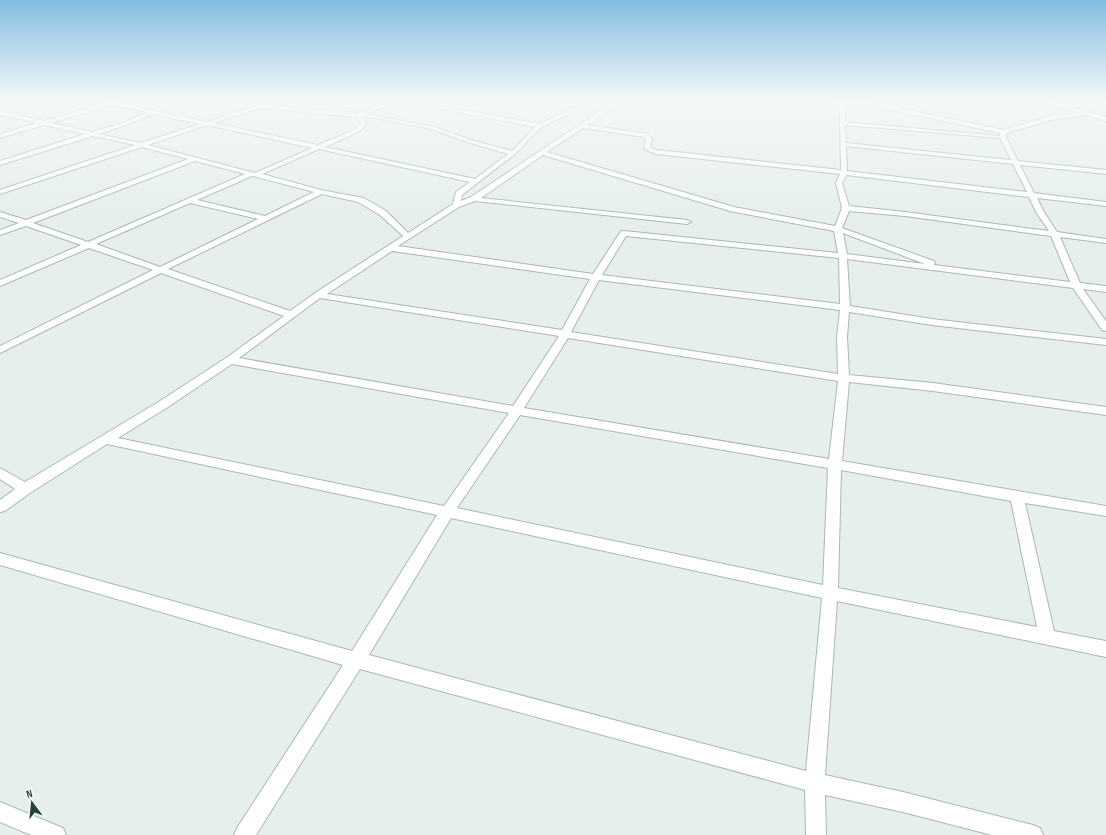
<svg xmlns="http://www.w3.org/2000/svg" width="1106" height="835" font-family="'Sofia Sans Condensed',sans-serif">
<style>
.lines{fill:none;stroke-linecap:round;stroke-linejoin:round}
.minor-casing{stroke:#a8b8b2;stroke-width:2}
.minor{fill:#fff;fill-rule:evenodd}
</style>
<rect width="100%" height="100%" fill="#e6efeb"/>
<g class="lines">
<defs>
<path id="minor" d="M112,101H121L117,103L207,122L256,106L252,103L255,101L261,105L358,113L392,101H400L366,114L435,127L471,140L512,151L535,127L400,101H412L540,124L576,107L543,101C556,101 567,104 579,104C584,104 589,101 595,101L540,128L515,154L462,195L461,201L471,197L615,101H622L587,125L648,134L652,139L650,148L657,150L841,170L840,124L838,123L840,122L839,105L820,101L842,102L868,101L1003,130L1054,115L1079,113L1040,101H1049L1106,117V121L1087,115L1055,119L1006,133V137L1018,161L1106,170V174L1020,165L1034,193L1106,202V206L1037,198L1044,212L1057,232L1106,239V243L1060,237L1080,283L1106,286V292L1083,289L1106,321V331L1102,330L1073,288L847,259L850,306L932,319L1106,339V345L932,325L849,312L847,337L849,375L933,383L1106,407V415L933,391L849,382L842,461L1106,506V516L1025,503L1054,631L1106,641V657L837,601L825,775L903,792L1033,825L1040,828L1043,835H992L903,812L825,795L826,835H806L805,790L360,669L256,835H234L237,828L343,665L0,565V553L352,651L437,515L107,444L30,493L5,511L0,512V500L15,489L0,479V468L25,482L160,401L226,358L284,316L161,273L0,353V346L153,270L89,248L0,286V280L81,245L26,226L0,235V230L19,223L0,217V212L26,220L188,159L142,147L0,194V190L135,145L93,136L0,165V161L85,134L44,125L0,138V134L37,123L0,115V111L44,121ZM111,105L147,112L125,122L92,132L51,123ZM845,105H868L1000,133V136L845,122ZM260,108L357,117L359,118L360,124L356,129L318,145L213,123ZM153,114L200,124L141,143L99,134L129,124ZM364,116L432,129L467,142L508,154L475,179L325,147L360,131L366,124ZM207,125L312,148L255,173L148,145ZM845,125L1000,138L1011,160L846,143ZM583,128L644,137L646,139L644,149L656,154L840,174L836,183L842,208L835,226L734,207L547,152ZM846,146L1013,164L1027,192L847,171ZM319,149L470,182L456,192L453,204L408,233L386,211L364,198L321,190L262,174ZM543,155L730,211L834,231L838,253L624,231H621L593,274L398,246L459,207L475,201L687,224L691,222L687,220L481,198ZM195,161L245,174L88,242L33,223ZM847,175L1029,197L1036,212L1049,231L905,212L849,206L842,183ZM252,176H253L314,192L265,216L197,200ZM322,194L358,202L380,215L403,236L315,293L290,311L168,269ZM190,203L258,219L160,267L96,244ZM849,211L905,216L1051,236L1070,282L934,265L935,263L934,261L842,228ZM843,233L925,264L847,254ZM626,236L839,258L840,304L602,275ZM392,251L590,279L562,330L327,294ZM599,280L840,310L837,337L838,374L571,332ZM320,298L559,336L513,406L239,358ZM568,338L838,381L829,459L524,408ZM232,364L509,413L444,506L118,438L168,407ZM520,415L828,468L823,585L457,508ZM841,470L1011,501L1037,627L838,588ZM451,518L822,598L806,771L369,655Z
M0,802L63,828L66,835H31L0,822Z"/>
</defs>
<use href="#minor" class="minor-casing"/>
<use href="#minor" class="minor"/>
</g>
<linearGradient id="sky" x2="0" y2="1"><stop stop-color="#84bce0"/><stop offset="0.46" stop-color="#f4f8f6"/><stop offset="1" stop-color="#f4f8f6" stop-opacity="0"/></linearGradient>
<rect width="1106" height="218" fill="url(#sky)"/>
<g transform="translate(32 803) rotate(344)" stroke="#f7fbf9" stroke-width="3" paint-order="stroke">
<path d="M0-3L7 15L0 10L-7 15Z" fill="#24423a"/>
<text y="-6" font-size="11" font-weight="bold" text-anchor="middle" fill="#24423a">N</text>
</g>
</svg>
